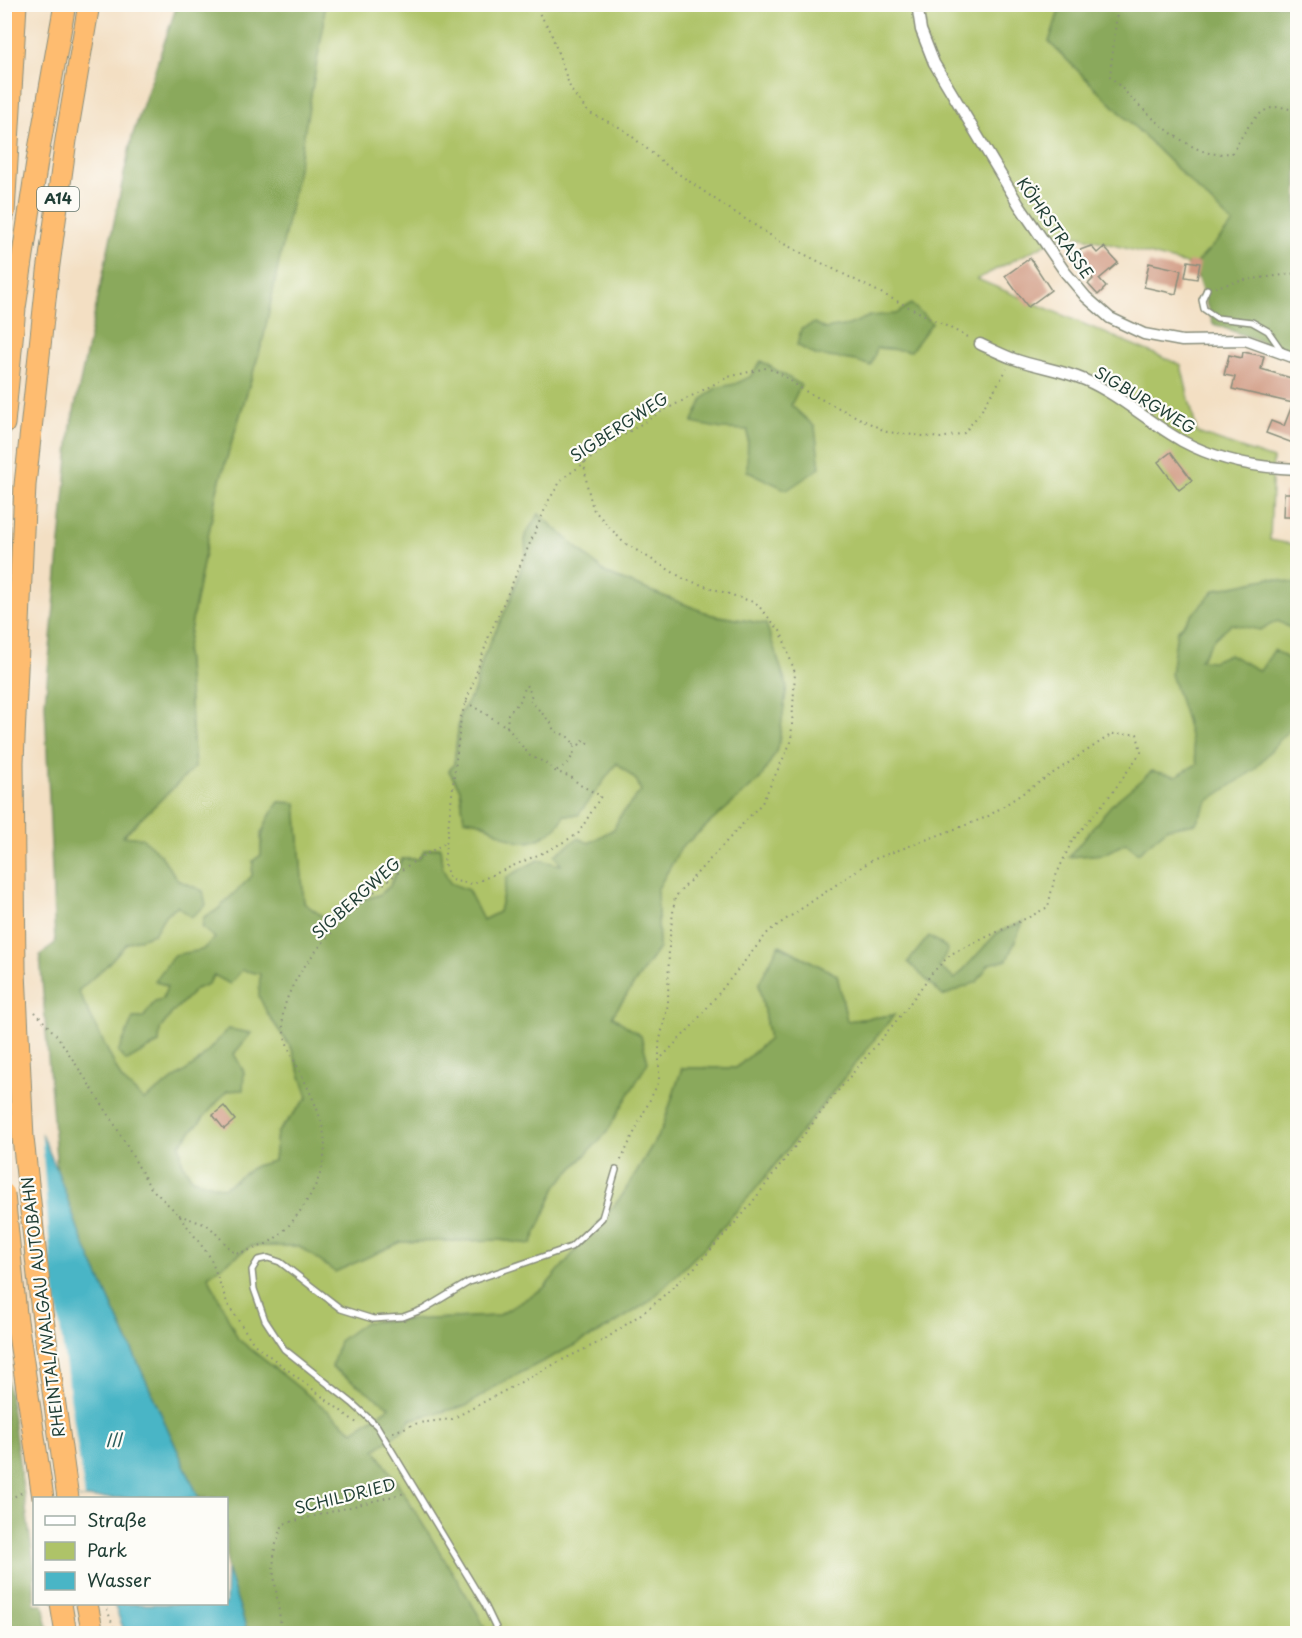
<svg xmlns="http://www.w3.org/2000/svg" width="1302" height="1638" font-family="'Playpen Sans',sans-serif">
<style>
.green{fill:#aec368;stroke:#66804e;stroke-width:1.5}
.forest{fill:#8aa95c;stroke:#547348;stroke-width:1.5}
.water{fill:#49b5c6;stroke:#34797d;stroke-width:1.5}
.pier{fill:#f3dfc3}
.building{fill:#d19b84}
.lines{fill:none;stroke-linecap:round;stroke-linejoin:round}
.lane-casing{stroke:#898e7c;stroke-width:8}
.street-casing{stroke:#898e7c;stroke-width:13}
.highway-casing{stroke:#898e7c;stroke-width:23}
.path{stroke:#898e7c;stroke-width:2;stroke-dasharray:1.5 4.5;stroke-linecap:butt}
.lane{stroke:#fff;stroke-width:5}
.street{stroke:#fff;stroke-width:10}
.highway{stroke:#febc70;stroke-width:21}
.highway-bridge-casing{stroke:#898e7c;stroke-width:23;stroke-linecap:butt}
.highway-bridge{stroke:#febc70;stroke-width:21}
.labels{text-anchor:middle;stroke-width:4.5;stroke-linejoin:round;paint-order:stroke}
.shield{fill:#fdfcf7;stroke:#62766e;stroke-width:1.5}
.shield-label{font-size:15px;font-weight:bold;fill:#1f3d34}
.street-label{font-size:16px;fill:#1f3d34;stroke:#fdfcf7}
.water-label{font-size:18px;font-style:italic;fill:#2c6160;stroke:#fdfcf7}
</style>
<rect width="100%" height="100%" fill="#fdfcf7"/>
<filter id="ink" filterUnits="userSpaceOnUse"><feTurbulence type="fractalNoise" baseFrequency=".0167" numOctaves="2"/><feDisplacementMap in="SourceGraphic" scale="12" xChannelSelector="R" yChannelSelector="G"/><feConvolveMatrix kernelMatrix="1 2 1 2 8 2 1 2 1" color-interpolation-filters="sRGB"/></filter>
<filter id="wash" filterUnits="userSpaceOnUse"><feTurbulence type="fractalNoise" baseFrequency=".008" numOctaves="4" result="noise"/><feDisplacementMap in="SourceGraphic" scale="24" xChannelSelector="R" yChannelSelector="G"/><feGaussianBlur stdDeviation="1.35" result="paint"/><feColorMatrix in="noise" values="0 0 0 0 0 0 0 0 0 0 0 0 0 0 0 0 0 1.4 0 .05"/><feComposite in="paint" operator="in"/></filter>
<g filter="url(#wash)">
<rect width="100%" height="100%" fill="#f3dfc3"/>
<path class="green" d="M324,5H1061L1049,42L1233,224L1194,266L1067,233L977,279L1181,365L1197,433L1273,459L1270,540L1297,545V1633H487L478,1614L395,1479L375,1450L404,1429L411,1419L466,1406L499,1384L875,1038L894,1015L847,1021L837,975L780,945L759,983L769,1039L736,1068H682L662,1129L622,1196L544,1288L498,1316L365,1322L332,1368L391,1407L353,1431L238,1339L208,1276L251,1246H299L335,1272L401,1242L499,1240L531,1244L557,1185L607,1132L641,1036L612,1016L659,948L657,890L681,848L760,779L766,624L712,615L607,574L539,515L525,535L526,554L511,599L483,658L474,692L460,714L454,764L449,771L460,789L464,819L480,822L510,839L564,815H578L617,763L637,781L641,791L620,816L614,829L589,843L556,855L562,865L507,877L499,912L483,920L468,890L450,884L442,867L440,848L419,859H402L390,886L379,895L342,906L330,922L304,903L296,803L279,802L261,833V855L253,861L252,876L216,911L204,917L216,938L202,950L156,981L167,986L163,999L155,1001L143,1018H133L128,1035L147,1049L159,1043L160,1029L172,1013L196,989L208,984L215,975L242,970L260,973L267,1013L292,1049L308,1097L277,1133L274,1161L255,1166L224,1188L192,1179L182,1162L180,1144L244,1072L234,1054L251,1033L228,1029L197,1063L144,1100L122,1080L78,991L106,966L127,943L154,934L165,915L203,891L178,881L160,854L122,837L195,767L186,652L217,490L263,340L324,23Z"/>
<path class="forest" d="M177,5H324V23L295,185L263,340L217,490L186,652L195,767L123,836L142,838L160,854L178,880L203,891L206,905L191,917L177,906L165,915L154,934L127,943L106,966L78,991L122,1080L144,1100L197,1063L228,1029L251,1033L234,1054L244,1072L243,1090L227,1091L180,1144L182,1162L192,1179L224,1188L255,1166L274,1161L277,1133L308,1097L292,1049L267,1013L259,996L260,974L242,970L230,984L214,975L208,984L196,989L172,1013L160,1029L159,1043L127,1061L118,1053L133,1018H143L155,1001L163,999L167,986L155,981L174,955L202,950L215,938L202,927L204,917L216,911L252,876L253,861L261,855C261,831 264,822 279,802L296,803L304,903L330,922L342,906L379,895L390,886L402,859H419L425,850L440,847L442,867L450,883L468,890L483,920L499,912L507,877L538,860L561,865L555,855L578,838L589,843L614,829L620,816L641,791L637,781L617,763L578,815H564C560,826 555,829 546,835C519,852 506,835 482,823C477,820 470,820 464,819L460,789L449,771L454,764L460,714L474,692L483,658L511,599L526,554L525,535L539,514L607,574L712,615L766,624L787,686L778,749L760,779L681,848L657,890L659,948L612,1016L641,1036L648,1062L607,1132L557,1185L531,1244L499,1240L401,1242L335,1272L299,1246H251L208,1276L238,1339L353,1431L390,1407L332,1367L339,1341L365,1322L498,1316L544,1288L622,1196L662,1129L682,1068H736L769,1039L759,983L779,945L837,975L847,1021L894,1015L759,1185L704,1248L649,1302L606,1329L499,1384L466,1406L411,1419L404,1429L375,1450L395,1479L478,1614L487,1633H248L227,1569L226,1498H199L81,1237L57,1170L40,955L55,943L45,703L71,425L132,137Z
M1061,5H1297V355L1213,324L1194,266L1233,224L1049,42Z
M911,304L932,323L911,351L877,348L871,366L856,361L815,355L797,345L801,329L815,323L825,329L849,325L870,316L896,314Z
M761,361L801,385L791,405L815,427L820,468L787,490L747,471L748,430L722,429L692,423L703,399L716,388L735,384L750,377Z
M1270,578L1297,584V632L1278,621L1260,630L1231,624L1214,639L1200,660L1213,661L1229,654L1260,671L1274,650L1297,664V725L1285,734L1254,770L1208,801L1196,823L1168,828L1138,853L1126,843L1104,854L1069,857L1112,804L1152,771L1176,776L1197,764L1186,720L1171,674L1177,631L1215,590Z
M1023,922L1007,960L989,964L977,982L943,996L908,962L929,936L948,949L939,967L955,979L997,933Z
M5,1364L34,1565V1604H43L49,1633H5Z"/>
<path class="water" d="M5,1049L57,1170L81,1237L199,1498H76Z
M227,1569L248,1633H125L114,1604H226Z"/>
<path class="pier" d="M4,1046L7,1048L41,1126L51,1266L85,1498H73L4,1312Z"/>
<g id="blocks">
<path class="building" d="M1091,246L1097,253L1104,247L1118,263L1099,279L1106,287L1098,295L1088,284L1093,279L1072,253Z
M1030,258L1051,290L1028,307L1005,276Z
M1188,261L1200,263L1197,279L1185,277Z
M1149,263L1181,270L1176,294L1144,287Z
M1243,352L1264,356L1261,369L1298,380V445L1266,433L1271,421L1284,426L1293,403L1232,389L1235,377L1224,375L1229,355L1242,358Z
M1171,452L1192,480L1179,490L1158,462Z
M1284,493H1298V517H1283Z
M224,1106L235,1120L224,1129L213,1115Z"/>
</g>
</g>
<g filter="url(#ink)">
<use href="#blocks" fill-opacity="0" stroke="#898e7c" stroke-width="1.5"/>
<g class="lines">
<defs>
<path id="lane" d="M1207,289L1202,300L1204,309L1217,318L1252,322L1268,331L1282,351
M499,1634L485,1605L377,1426L352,1403L284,1349L265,1320L254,1289L252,1270L258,1260L268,1258L280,1262L341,1309L373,1319L403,1317L424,1309L469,1282L571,1247L602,1218L616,1170"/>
<path id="street" d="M917,4L921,30L934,63L1019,205L1065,272L1086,297L1110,318L1144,334L1182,341L1245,340L1298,359
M980,344C991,349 1003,355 1014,359C1037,367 1062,370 1085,380C1120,395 1149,423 1182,441C1217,460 1258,468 1298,469"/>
<path id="highway" d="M4,213L16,4
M4,424L15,308L38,155L65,4
M15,972L13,762L25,485L48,272L66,140L89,4
M61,1604L66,1634
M87,1604L93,1634"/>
</defs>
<use href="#lane" class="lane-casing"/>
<use href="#street" class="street-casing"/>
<use href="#highway" class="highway-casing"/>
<path class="path" d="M533,4L550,30L571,90L588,112L623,129L670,168L722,204L784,244L970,338
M1118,4L1110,76C1134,101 1175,144 1209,153C1216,155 1225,153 1232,153C1247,128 1263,93 1298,113
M1215,287L1245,280L1298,273
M584,462L587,485L593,509L623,542L684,579L756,603L781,632L795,673L791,742L762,803L675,897L669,944L668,1004L659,1044V1081L620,1162
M466,702L507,727L530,756L544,762L555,771L571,777L580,785L601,796L578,834L549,850L472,884L450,880L444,863L461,717L489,636L549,500L562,479L619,438L657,414L728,377L766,368L778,372L803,390L887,432L941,438L964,433L980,413L1007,369
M507,727L508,714L520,701L526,685L532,695L529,699L551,723L554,731C558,733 564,734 568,737C583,749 568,766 555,771
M573,744L579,745L583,740L588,743L590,739
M35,1012L58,1037L111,1118L150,1187L179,1215L210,1257L228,1305L254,1344L358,1424
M179,1215L209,1226L235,1254C245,1251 256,1249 266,1244C282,1236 297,1217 306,1202C341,1148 321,1114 295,1062C288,1048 281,1031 283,1014C291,962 368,893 410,864C421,857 433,850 445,843
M393,1432L418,1423L452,1419L566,1358L604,1340L651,1307L695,1267L744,1213L832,1098L902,1014L932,973L951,954L1031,916L1048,907L1054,880L1072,841L1112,793L1141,752L1137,734H1112L987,817L872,860L769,931L693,1025L659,1060
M4,1502L23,1492
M107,1609L116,1634
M4,1620L7,1634
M282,1634L273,1568L275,1547L283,1524L405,1493"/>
<use href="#lane" class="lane"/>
<use href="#street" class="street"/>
<use href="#highway" class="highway"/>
<defs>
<path id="highway-bridge" d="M15,972L23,1138L42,1312L68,1498
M4,1194L16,1314L43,1498"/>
</defs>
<use href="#highway-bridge" class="highway-bridge-casing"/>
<use href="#highway-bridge" class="highway-bridge"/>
</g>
</g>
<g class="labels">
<rect class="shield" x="37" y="187" width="42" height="24" rx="4.5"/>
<g class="shield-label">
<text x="58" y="204">A14</text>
</g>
<g class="street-label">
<text transform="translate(1055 228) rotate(55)" y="6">KÖHRSTRASSE</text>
<text transform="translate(1145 400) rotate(31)" y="6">SIGBURGWEG</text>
<text transform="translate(619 427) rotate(-33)" y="6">SIGBERGWEG</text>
<text transform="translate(356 898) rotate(-42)" y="6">SIGBERGWEG</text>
<text transform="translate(43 1307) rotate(-97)" y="6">RHEINTAL/WALGAU AUTOBAHN</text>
<text transform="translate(345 1496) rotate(-14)" y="6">SCHILDRIED</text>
</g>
<g class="water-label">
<text x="113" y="1447">Ill</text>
</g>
</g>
<rect width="1302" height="1638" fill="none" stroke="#fdfcf7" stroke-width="24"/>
<rect x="33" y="1497" width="195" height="108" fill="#fdfcf7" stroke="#a4b0a9" stroke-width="1.5"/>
<rect x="45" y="1516" width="30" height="9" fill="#ffffff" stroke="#a4b0a9" stroke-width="1.5"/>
<text x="87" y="1527" font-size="18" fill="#1f3d34">Straße</text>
<rect x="45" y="1542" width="30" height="18" fill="#aec368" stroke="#a4b0a9" stroke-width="1.5"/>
<text x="87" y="1557" font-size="18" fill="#1f3d34">Park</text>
<rect x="45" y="1572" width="30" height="18" fill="#49b5c6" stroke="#a4b0a9" stroke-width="1.5"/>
<text x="87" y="1587" font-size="18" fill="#1f3d34">Wasser</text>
</svg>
